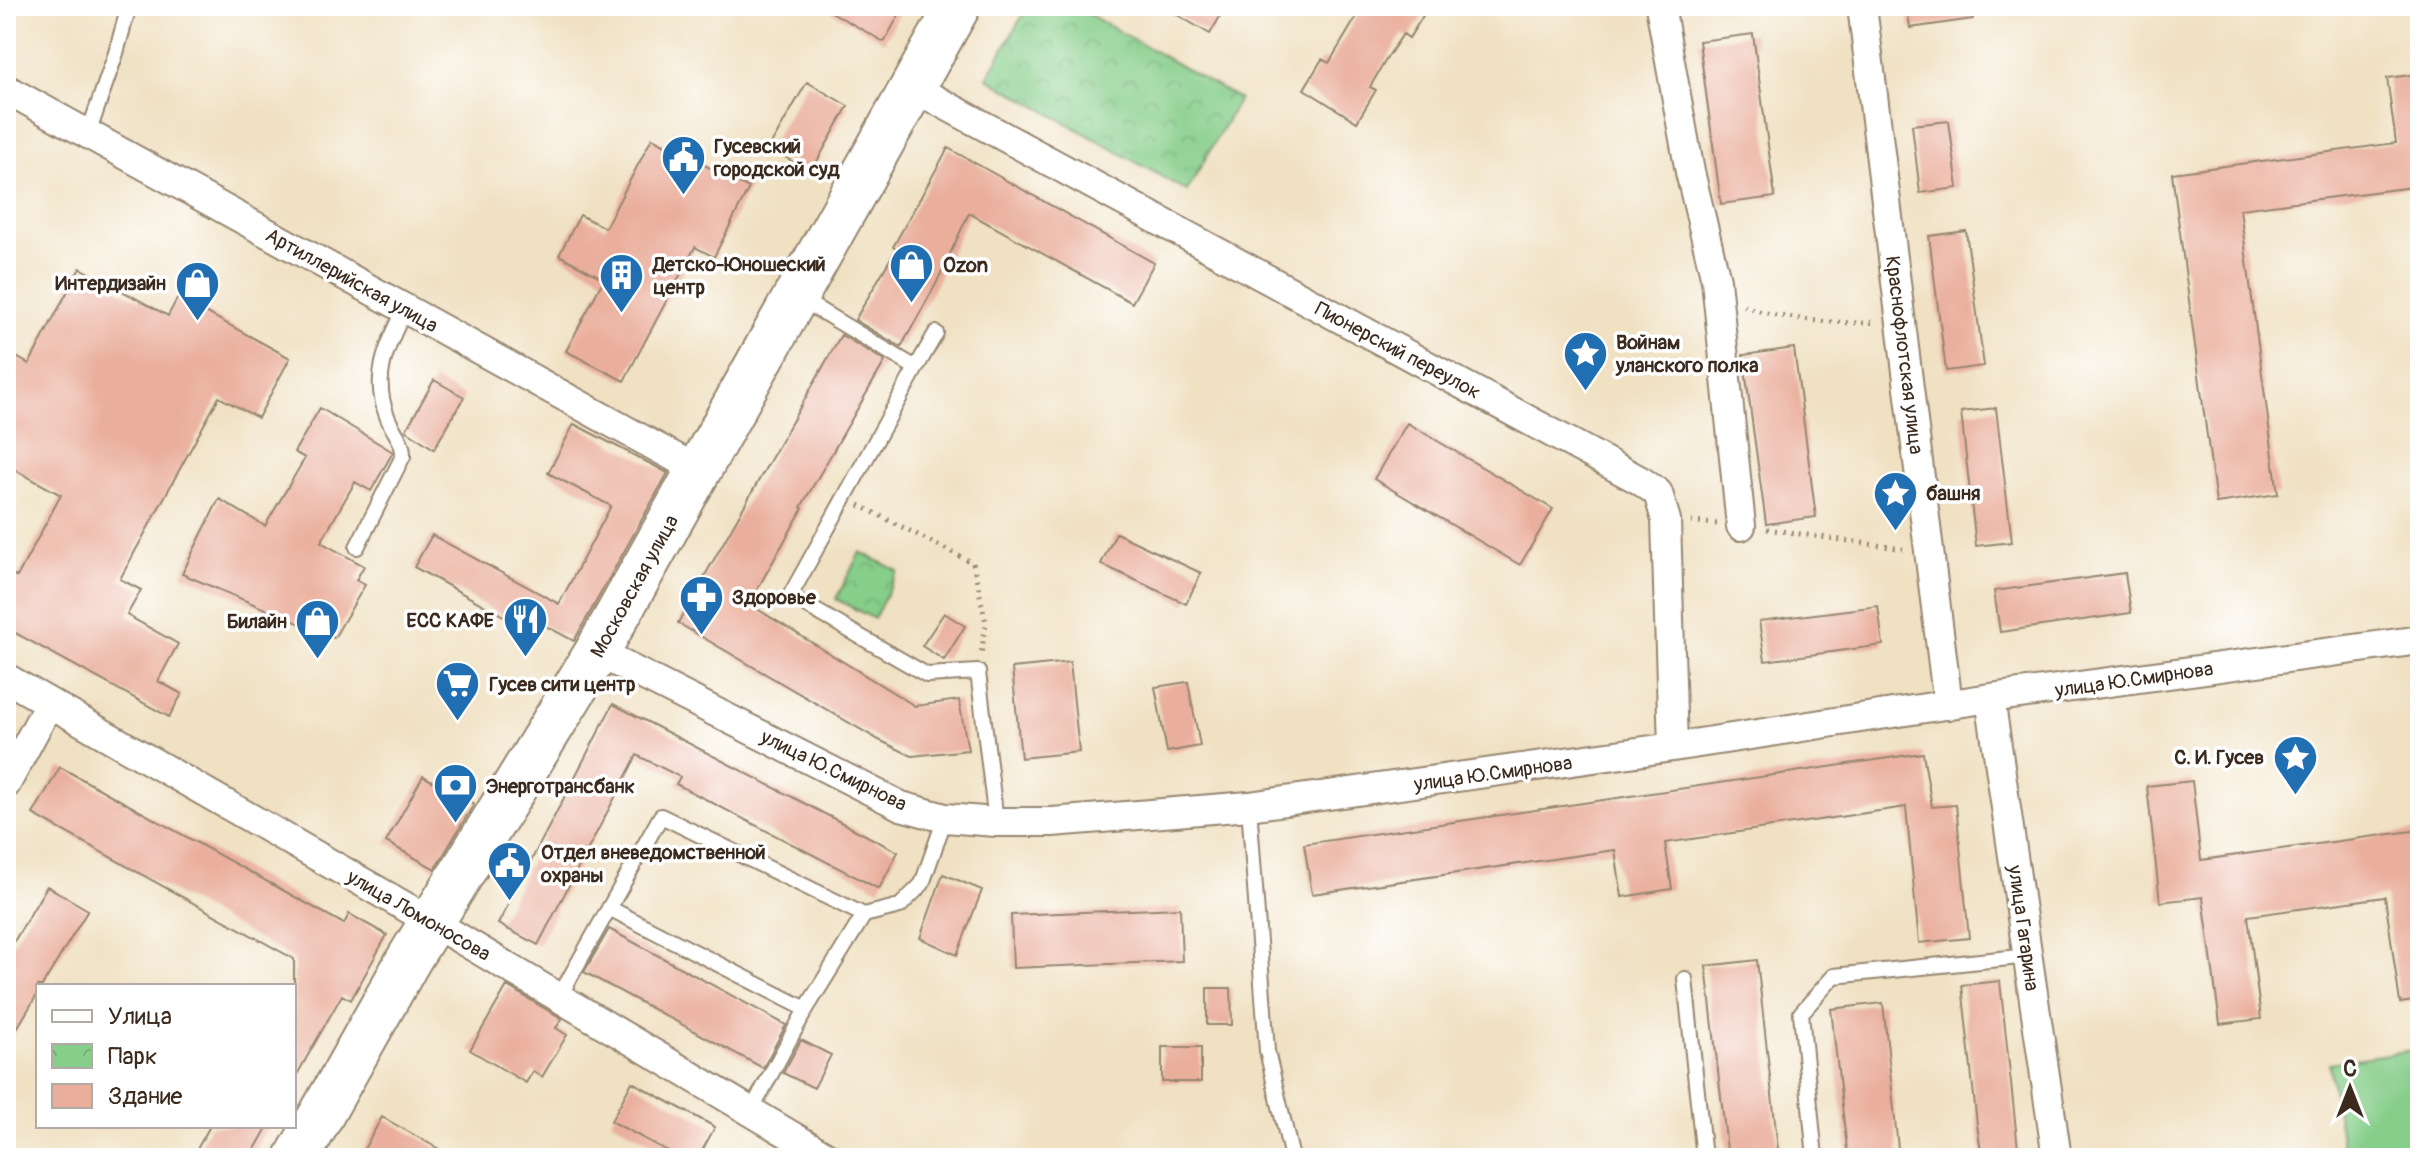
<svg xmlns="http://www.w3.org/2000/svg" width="2426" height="1164" font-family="Pangolin,sans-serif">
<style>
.park{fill:url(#park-crowns);stroke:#617c54;stroke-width:2}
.pitch{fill:#87ce8a;stroke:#617c54;stroke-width:2}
.building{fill:#eaaf9c}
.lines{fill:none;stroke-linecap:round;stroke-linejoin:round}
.service-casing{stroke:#968670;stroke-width:18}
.minor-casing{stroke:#968670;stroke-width:32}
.primary-casing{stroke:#968670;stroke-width:48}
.path{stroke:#968670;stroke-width:5;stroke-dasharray:2 6;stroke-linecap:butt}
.service{stroke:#fff;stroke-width:14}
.minor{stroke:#fff;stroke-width:28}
.primary{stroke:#fff;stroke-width:44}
.labels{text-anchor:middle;stroke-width:7;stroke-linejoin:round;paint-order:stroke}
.poi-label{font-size:20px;font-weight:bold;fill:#3b2a1e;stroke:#fff;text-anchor:start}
.street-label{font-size:20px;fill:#3b2a1e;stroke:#fff}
</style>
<defs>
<pattern id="park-crowns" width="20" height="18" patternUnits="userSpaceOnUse" patternTransform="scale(2)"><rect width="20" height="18" fill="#87ce8a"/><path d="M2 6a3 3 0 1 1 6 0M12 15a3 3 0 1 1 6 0" fill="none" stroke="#75b177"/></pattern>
</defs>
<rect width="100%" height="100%" fill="#fff"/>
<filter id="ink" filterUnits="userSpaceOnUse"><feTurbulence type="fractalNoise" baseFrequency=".0125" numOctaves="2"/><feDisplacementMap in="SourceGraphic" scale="16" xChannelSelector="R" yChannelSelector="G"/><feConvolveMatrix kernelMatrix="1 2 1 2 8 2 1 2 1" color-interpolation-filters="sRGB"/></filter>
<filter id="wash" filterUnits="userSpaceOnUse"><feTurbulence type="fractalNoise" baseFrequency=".006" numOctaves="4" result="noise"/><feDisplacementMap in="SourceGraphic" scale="32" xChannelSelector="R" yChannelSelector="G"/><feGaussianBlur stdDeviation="1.8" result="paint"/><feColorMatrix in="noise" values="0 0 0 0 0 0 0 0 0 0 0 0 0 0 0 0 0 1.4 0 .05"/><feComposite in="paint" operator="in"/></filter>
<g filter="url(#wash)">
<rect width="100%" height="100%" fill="#f0e1c3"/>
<path class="park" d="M1028,6H1074L1239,99L1187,191L987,78Z
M860,552L898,571L874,619L836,599Z"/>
<path class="pitch" d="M2420,1049V1158H2344L2329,1063Z"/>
<g id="blocks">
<path class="building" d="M821,6H904L884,42Z
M1162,6H1226L1210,34Z
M1363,6H1429L1409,38L1403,34L1387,58L1370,87L1376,90L1357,122L1304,89L1322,59L1329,63Z
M1907,6H1972L1973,19L1910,28Z
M1753,34L1775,197L1721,204L1699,41Z
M2420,74V186L2240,209L2278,494L2216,503L2172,173L2396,143L2387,78Z
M807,82L848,106L811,172L769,148Z
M1949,121L1958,188L1920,193L1912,125Z
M652,138L749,188L714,257L695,247L624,381L566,351L604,279L559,255L580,215L605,228Z
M948,148L1154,263L1132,303L969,213L936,284L901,347L855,320L896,249L893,247Z
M1966,231L1984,366L1946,371L1929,236Z
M80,268L168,316L178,297L290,358L258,418L219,397L120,579L141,590L127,615L178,644L158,681L182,694L169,717L6,628V571L17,577L61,495L6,465V351L29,364Z
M841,335L885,361L801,507L803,508L749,604L915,706L959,700L968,750L912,756L879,740L678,623Z
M1794,348L1816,517L1766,524L1743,355Z
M434,380L464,397L434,449L406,430Z
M320,408L393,452L371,491L355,482L321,542L364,566L356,580L365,585L334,638L182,574L219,499L265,526L305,458L294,452Z
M1996,408L2012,542L1976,546L1961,412Z
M1407,423L1553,509L1520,565L1374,479Z
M574,424L668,473L574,641L529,617L524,627L414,567L432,535L559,604L611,506L548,473Z
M1116,533L1201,573L1186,604L1101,564Z
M2125,573L2131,613L2000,632L1994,591Z
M1878,606L1883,645L1765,661L1759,621Z
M944,613L965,626L944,660L922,646Z
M1070,662L1079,752L1021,758L1012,668Z
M1188,682L1200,746L1167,752L1155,687Z
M613,704L898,852L879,889L676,784L680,777L637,755L538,945L498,924Z
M1923,753L1932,807L1956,805L1969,938L1919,943L1906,807L1665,843L1672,889L1622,897L1615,850L1312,894L1304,844Z
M60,767L344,924L349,914L387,935L351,1000L342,995L294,1080V959L33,814Z
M423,776L474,804L435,869L386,842Z
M2192,781L2201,860L2420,830V1000L2400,1003L2385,897L2248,916L2261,1019L2220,1024L2203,897L2160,902L2147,786Z
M943,874L982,890L957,955L920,938Z
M47,886L88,910L42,986H38V993L6,1047V955Z
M1180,908L1182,961L1013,968L1011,915Z
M609,929L786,1025L763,1068L584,972Z
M1757,960L1779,1158H1728L1706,966Z
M2000,981L2019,1158H1982L1977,1125L1962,985Z
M507,986L562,1019L556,1028L567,1035L542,1077L533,1071L526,1083L470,1050Z
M1207,988H1231L1232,1025H1207Z
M1883,1003L1899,1158H1848L1831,1009Z
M801,1040L831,1055L814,1088L783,1073Z
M1162,1047H1201V1082H1162Z
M632,1082L715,1127L698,1158H680L611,1121Z
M382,1117L455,1158H359Z
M210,1126H268L250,1158H192Z"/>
</g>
</g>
<g filter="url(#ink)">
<use href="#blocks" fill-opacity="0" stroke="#968670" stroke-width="2"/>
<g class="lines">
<defs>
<path id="service" d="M88,134L116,53L129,6
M799,298L916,368L790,596L927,675L978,672L996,822
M916,368L936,333
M357,547L403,456C404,440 392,431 387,416C371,375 388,345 405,309
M1249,806L1267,1051L1292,1158
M609,908L806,1009
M1685,979L1704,1158
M559,997L661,816L864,915
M751,1111L806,1009L864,915L900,906L922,884L945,818
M1815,1158L1801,1013L1834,976L2029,956"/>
<path id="minor" d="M1660,6L1690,172L1716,280L1741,526
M1862,6L1948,705
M912,87L1641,481L1658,493L1666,520L1673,747
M6,89L698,470
M597,652L901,806L945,818L996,822H1052L1249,806L1673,747L1990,698L2420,640
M6,678L432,922L829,1158
M1990,698L2057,1158
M6,784L49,704"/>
<path id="primary" d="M297,1158L409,959L597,652L958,6"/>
</defs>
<use href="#service" class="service-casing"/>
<use href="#minor" class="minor-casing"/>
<use href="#primary" class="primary-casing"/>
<path class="path" d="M1744,305C1769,319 1846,325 1876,322
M859,505L973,563L986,623L981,655
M1691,522L1717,524
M1767,529L1903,549"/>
<use href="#service" class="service"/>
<use href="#minor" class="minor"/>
<use href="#primary" class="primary"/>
</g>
</g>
<defs>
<symbol id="civic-pin" viewBox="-11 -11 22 30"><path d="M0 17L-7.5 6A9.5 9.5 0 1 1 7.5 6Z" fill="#1f6fb2" stroke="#fff"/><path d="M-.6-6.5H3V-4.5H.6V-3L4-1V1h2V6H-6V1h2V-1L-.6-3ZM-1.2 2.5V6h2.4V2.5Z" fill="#fff"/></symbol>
<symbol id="shop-pin" viewBox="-11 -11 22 30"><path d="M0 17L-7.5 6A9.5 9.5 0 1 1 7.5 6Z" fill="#1f6fb2" stroke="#fff"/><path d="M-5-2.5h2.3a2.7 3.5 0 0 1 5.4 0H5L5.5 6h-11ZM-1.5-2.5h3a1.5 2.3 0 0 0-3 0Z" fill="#fff"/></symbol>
<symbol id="building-pin" viewBox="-11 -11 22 30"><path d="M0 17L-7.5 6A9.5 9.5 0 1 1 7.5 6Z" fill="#1f6fb2" stroke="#fff"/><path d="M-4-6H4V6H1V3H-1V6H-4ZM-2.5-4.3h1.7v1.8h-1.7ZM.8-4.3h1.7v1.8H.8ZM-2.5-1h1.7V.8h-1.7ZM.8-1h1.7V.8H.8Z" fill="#fff"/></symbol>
<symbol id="sight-pin" viewBox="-11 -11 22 30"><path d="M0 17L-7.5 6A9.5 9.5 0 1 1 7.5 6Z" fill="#1f6fb2" stroke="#fff"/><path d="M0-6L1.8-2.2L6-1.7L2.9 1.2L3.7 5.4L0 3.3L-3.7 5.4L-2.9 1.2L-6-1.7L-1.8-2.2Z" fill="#fff"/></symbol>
<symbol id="pharmacy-pin" viewBox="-11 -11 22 30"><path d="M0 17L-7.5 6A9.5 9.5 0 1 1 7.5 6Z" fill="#1f6fb2" stroke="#fff"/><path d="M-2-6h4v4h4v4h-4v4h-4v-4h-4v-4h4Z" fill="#fff"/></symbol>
<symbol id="restaurant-pin" viewBox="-11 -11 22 30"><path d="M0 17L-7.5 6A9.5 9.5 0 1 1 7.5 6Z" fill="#1f6fb2" stroke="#fff"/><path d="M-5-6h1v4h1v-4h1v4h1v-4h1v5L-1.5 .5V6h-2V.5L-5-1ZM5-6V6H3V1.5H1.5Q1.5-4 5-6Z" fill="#fff"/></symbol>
<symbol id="supermarket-pin" viewBox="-11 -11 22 30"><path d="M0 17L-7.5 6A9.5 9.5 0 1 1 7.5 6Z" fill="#1f6fb2" stroke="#fff"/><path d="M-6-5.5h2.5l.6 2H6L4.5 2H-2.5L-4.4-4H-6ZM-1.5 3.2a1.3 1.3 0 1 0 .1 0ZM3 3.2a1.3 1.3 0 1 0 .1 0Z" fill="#fff"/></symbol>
<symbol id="bank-pin" viewBox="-11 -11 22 30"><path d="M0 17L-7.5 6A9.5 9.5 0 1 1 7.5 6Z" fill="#1f6fb2" stroke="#fff"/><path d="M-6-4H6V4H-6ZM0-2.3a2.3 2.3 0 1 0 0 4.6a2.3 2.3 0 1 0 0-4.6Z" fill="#fff"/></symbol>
</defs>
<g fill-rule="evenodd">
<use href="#civic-pin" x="658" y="132" width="51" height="69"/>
<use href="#shop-pin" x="886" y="240" width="51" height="69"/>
<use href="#building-pin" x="596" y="250" width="51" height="69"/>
<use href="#shop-pin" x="172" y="258" width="51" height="69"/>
<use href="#sight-pin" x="1560" y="328" width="51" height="69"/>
<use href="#sight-pin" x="1870" y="468" width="51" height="69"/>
<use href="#pharmacy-pin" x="676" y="572" width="51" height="69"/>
<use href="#restaurant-pin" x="500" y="594" width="51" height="69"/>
<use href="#shop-pin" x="292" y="596" width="51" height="69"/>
<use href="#supermarket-pin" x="432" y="658" width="51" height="69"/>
<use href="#sight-pin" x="2270" y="732" width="51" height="69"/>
<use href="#bank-pin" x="430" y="760" width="51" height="69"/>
<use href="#civic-pin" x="484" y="838" width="51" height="69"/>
</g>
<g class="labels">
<g class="poi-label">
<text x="714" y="153">Гусевский<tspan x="714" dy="23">городской суд</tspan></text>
<text x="653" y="271">Детско-Юношеский<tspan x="653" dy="23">центр</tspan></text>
<text x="943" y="272">Ozon</text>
<text x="166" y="290" text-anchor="end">Интердизайн</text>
<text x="1616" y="349">Войнам<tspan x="1616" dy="23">уланского полка</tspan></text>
<text x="1926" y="500">башня</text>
<text x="732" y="604">Здоровье</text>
<text x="494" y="627" text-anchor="end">ЕСС КАФЕ</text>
<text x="287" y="628" text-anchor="end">Билайн</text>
<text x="489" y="691">Гусев сити центр</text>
<text x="2264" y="764" text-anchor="end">С. И. Гусев</text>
<text x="486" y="793">Энерготрансбанк</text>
<text x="541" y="859">Отдел вневедомственной<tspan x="541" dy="23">охраны</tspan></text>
</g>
<g class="street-label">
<text transform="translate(352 280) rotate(29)" y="7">Артиллерийская улица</text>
<text transform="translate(1398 350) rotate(28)" y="7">Пионерский переулок</text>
<text transform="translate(1905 355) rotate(83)" y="7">Краснофлотская улица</text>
<text transform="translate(634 586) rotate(-61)" y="7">Московская улица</text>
<text transform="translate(2134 679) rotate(-8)" y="7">улица Ю.Смирнова</text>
<text transform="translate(834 770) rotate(26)" y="7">улица Ю.Смирнова</text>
<text transform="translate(1493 773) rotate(-8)" y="7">улица Ю.Смирнова</text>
<text transform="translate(419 915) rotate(30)" y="7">улица Ломоносова</text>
<text transform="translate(2024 928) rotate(82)" y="7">улица Гагарина</text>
</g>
</g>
<rect width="2426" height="1164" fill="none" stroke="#fff" stroke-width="32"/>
<rect x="36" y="984" width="260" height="144" fill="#ffffff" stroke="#b1aaa5" stroke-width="2"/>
<rect x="52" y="1010" width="40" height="12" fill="#ffffff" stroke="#b1aaa5" stroke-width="2"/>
<text x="108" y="1024" font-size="24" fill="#3b2a1e">Улица</text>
<rect x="52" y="1044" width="40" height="24" fill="url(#park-crowns)" stroke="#b1aaa5" stroke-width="2"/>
<text x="108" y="1064" font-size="24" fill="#3b2a1e">Парк</text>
<rect x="52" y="1084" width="40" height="24" fill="#eaaf9c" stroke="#b1aaa5" stroke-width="2"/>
<text x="108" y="1104" font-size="24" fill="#3b2a1e">Здание</text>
<g transform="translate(2350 1088)" stroke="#ffffff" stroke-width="6" paint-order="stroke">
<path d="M0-6L14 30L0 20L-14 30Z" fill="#3b2a1e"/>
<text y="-12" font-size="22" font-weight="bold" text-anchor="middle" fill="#3b2a1e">С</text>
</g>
</svg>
